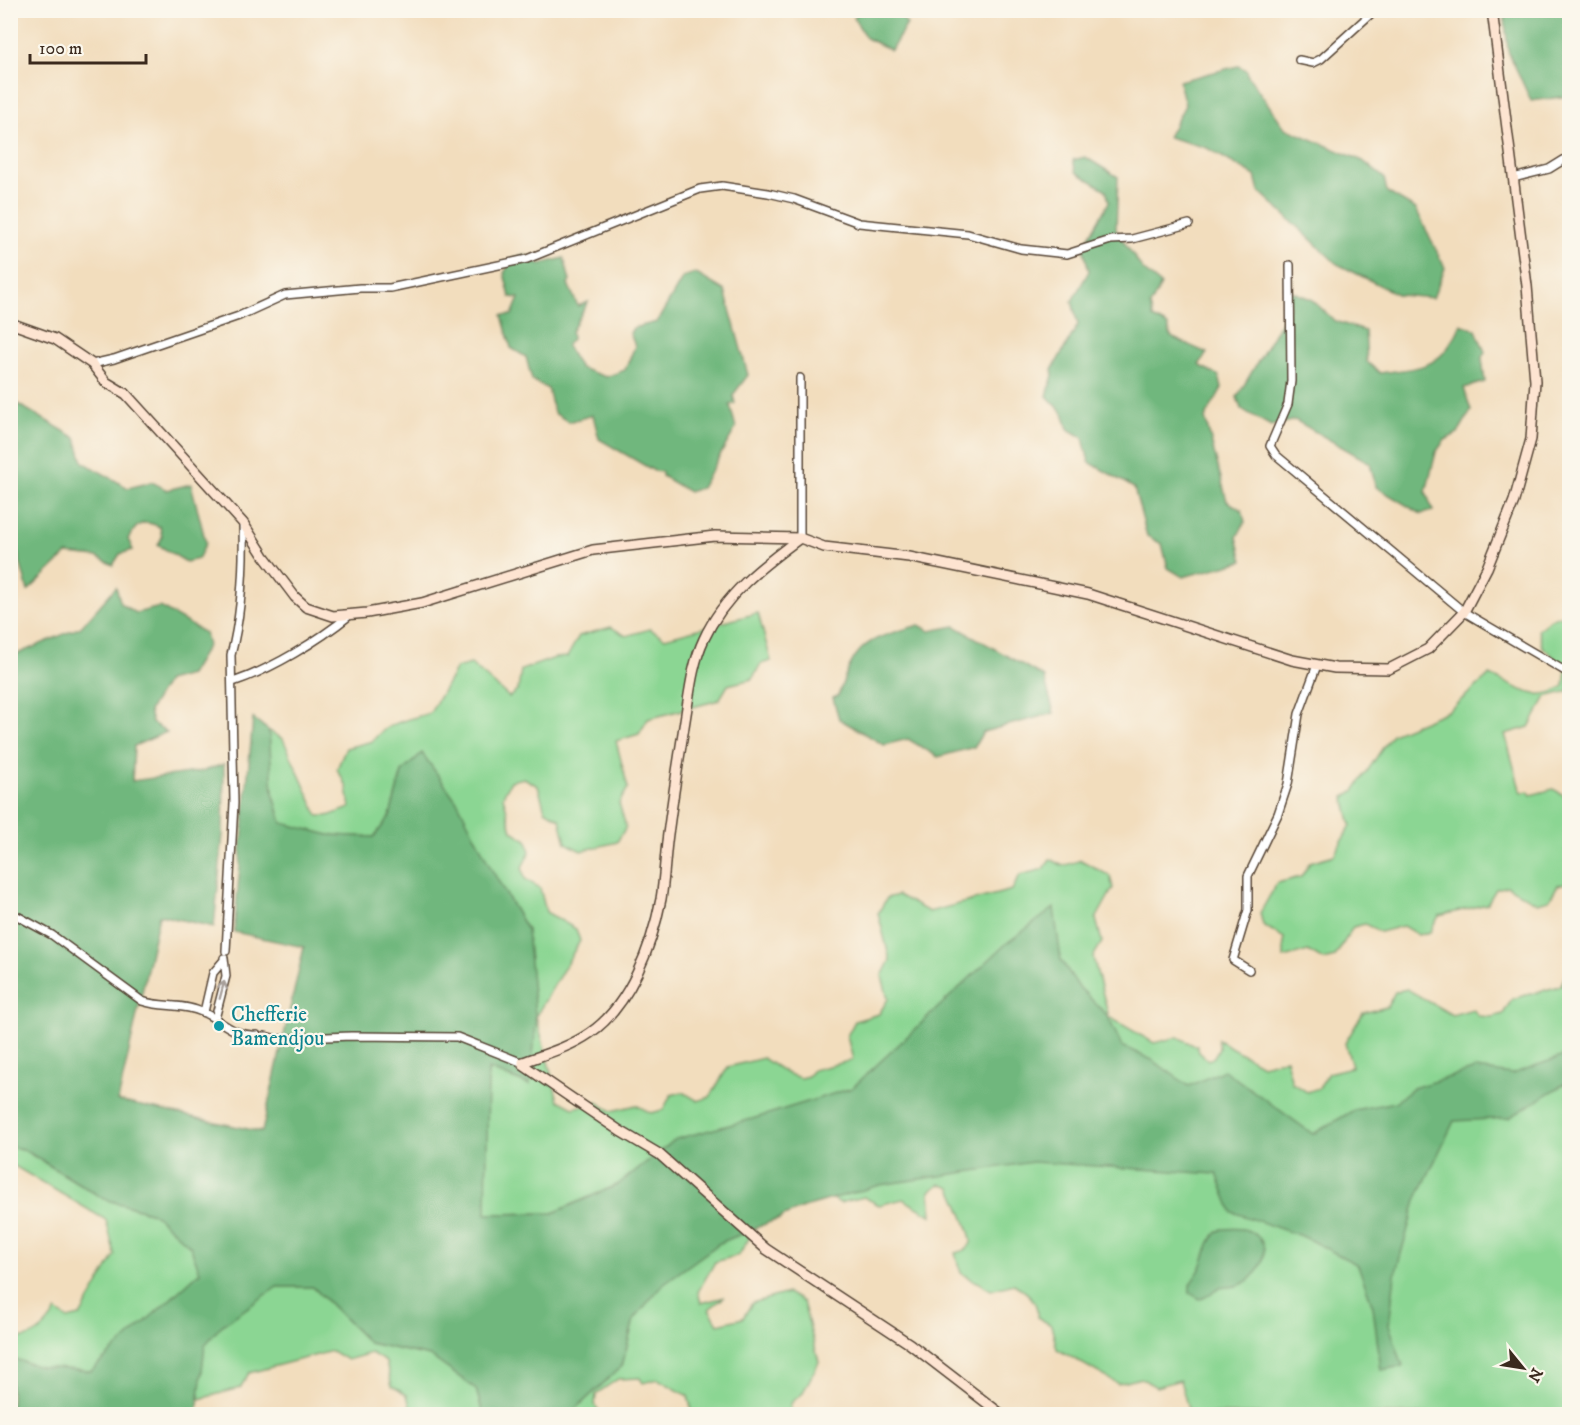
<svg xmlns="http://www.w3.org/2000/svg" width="1580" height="1425" font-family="'IM FELL DW Pica',serif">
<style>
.green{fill:#8bd693;stroke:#638058;stroke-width:1.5}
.forest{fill:#70b77d;stroke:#56704e;stroke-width:1.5}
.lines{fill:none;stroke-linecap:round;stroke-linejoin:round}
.stream{stroke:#60bfdf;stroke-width:2}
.street-casing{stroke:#564536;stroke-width:10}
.secondary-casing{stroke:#564536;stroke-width:12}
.street{stroke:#fff;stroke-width:7}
.secondary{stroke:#fde4d1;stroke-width:9}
.oneway{stroke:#a79f9a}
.culture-dot{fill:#0f9aa8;stroke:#fbf7ec;stroke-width:2}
.labels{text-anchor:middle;stroke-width:4.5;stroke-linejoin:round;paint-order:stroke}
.culture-label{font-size:21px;fill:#0d838f;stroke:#fbf7ec;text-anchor:start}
</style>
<rect width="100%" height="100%" fill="#fbf7ec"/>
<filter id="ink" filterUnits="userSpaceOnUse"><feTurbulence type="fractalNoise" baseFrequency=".0167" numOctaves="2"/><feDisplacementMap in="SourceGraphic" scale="12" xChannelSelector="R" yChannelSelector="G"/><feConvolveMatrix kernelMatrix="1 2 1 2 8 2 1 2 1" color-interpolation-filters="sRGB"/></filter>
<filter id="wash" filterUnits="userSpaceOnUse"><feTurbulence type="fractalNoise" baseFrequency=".008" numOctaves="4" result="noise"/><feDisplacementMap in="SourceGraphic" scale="24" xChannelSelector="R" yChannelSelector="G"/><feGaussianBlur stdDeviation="1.35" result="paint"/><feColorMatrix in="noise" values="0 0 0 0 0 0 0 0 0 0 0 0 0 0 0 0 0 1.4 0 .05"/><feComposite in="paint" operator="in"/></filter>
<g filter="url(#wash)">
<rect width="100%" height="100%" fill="#f2ddbd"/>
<path class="green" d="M758,613L771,661L761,664L752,679L728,685L719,700L648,719L639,734L616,741L628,788L619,803L626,827L617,842L581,851L566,843L560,819L545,810L538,786L524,778L511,781L503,796L512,831L527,840L530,852L522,867L525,879L540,888L546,912L576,929L580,941L536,1016L558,1100L573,1108L597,1102L612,1111L636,1105L651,1113L663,1110L671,1095L683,1092L698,1101L710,1097L728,1067L763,1058L786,1073L800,1078L808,1076L813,1070L853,1060L847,1036L855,1021L879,1014L888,999L882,976L890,960L878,913L887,898L898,895L929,912L1012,890L1020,875L1044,869L1050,859L1063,866L1081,860L1110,876L1113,888L1096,919L1102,942L1093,957L1109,1017L1154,1043L1178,1037L1193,1045H1197L1199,1052L1208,1060L1213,1058L1219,1049L1218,1040L1262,1065L1286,1059L1292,1083L1307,1092L1319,1088L1328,1073L1352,1067L1345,1043L1363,1013L1387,1007L1395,992L1407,989L1452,1015L1473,1009L1478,1016L1492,1017L1503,1014L1512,999L1560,986L1569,969V1414H1197L1188,1409L1180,1380L1156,1387L1141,1378L1118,1384L1057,1349L1051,1325L1037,1317C1039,1301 1027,1292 1014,1284L991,1290L961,1273L955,1253C962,1251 968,1250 971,1243C973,1235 955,1198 951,1188L940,1184L930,1191L932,1216L903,1199L879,1205L864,1197L840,1203L825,1194L790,1204L781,1219L757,1225L739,1255L715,1262L698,1292L701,1303L725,1297L709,1309L718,1324L743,1318L752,1303L788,1293L803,1302L819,1362L802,1394L792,1402L790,1407L793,1414H693L688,1396L658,1379L643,1383L640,1378L618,1379L596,1394L595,1405L601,1414H570L622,1366L634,1319L662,1284L617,1185L553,1213L485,1214L488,1069L529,1085L527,930L422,754L402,772L390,816L374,837L329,835L282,823L273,793L266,729L283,739L318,816H328L350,808L347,787L337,769L346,748L373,741C384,723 410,719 430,713L456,668L471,664L509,697L518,690L521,670L555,658L567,657L579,636L611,627L626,636L650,629L665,638Z
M1569,614V691L1546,697L1529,727L1505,734L1521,793L1528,791L1531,795L1553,789L1569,798V882L1558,885L1549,900L1537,903L1507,886L1496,889L1487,904L1439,916L1430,932L1418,935L1403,926L1380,932L1365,924L1353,927L1335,957L1323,960L1308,951L1284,958V938L1263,925L1260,913L1277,883L1301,877L1310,862L1334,855L1351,825L1344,797L1354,791L1392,734L1448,711L1490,675C1517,687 1536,705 1564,686L1566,669L1542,646L1538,630L1551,619Z
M11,1147L22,1149L104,1199L153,1213L190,1246L277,1287H313L369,1343L430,1356L476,1389L483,1414H412L407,1395L392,1386L386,1362L371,1353L347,1360L332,1351L249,1373L240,1388L192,1401L184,1414H11V1336C30,1344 47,1327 56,1311L68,1319L80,1316L115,1255L106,1220L11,1164Z"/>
<path class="forest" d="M859,11H896L907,24L891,50L866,38L854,18Z
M1504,11H1569V96L1531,101L1508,51Z
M1238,66L1247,70L1248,76L1285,128L1363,161L1384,178L1387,192L1416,209L1445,268L1433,298L1399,295L1337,264L1259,191L1255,176L1207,148L1168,137L1185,105L1179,81Z
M1085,157L1118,177L1116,230L1143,270L1161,285L1150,306L1153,318L1168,326L1171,337L1207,353L1199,365L1219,376L1222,388L1205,418L1227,501L1242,510L1245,522L1237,537L1243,561L1183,577L1168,568L1162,544L1147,536L1134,488L1089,462L1083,438L1068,429L1063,413L1047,396L1053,375L1052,370L1078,325L1072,301L1089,271L1083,247L1109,202L1106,190L1076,172L1073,160Z
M525,255L540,264L564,258L570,281L568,284L578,306L588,302L571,332L572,339L566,346L580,368L606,377L625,370L635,346L630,333L633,328L657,322L683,277L695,273L725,291L748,375L733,395L735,403L730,405L736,428L701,488L689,492L662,476V472L654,471L599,439L593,415L569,422L554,413L548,389L532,380L526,357L511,348L502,315H512L519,298L510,297L504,273L513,258Z
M1285,289L1311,299L1335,321L1365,331L1367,362L1380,373C1423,367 1442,369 1461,324L1476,330L1485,352L1482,358L1485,382L1464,388L1471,411L1458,433L1445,440L1436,452L1426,492L1433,511L1421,514L1376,487L1370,463L1295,420L1271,426L1241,409L1237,397L1290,307Z
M16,403L76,438L83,462L128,488L152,482L167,490L191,484L206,543L198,559L186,562L158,545L162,537L160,527C143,519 137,523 128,539L133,550L120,554L113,565L97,557L67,554L28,591L15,543L11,540L10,404Z
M116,587L121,604L136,613L160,607L205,633L208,645L190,675L167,681L149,711L152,723L167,732L134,746L132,781L203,771L224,764L223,834L214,927L159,915L118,1101L262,1132L304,947L234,932L253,718L269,731L273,793L282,823L329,835L374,837L390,816L402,772L422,753L458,803L492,870L527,930L536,1025L530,1085L488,1069L486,1214L553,1213L617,1185L676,1139L752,1119L852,1088L1007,943L1054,908L1061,960L1078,986L1107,1015L1122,1046L1152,1060L1189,1086L1224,1070L1313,1134L1354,1110L1395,1102L1413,1088L1476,1069L1512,1074L1569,1054V1081L1509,1118L1454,1121L1416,1200L1395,1275L1389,1325L1403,1366L1381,1370L1373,1307L1358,1265L1304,1237L1232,1212L1217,1174L1033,1162L880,1185L808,1206L720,1243L663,1284L634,1319L622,1366L570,1414H483L476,1389L430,1356L369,1343L313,1287H277L221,1326L205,1345L197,1414L147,1410L138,1414H11V1358L41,1367L91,1371L200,1272L190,1246L153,1213L104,1199L23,1149L11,1147L10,657L81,627Z
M919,625L930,631L955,626L1044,677L1054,713L983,732L974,747L938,757L908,739L884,745L839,719L833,698L838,696C857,640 865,641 919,625Z
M1222,1229C1230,1229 1241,1227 1249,1231C1276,1243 1263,1273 1242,1284C1235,1288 1227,1286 1219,1288C1212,1290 1209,1298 1200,1299L1190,1293C1188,1281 1197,1277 1201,1267C1207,1254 1207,1238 1222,1229Z"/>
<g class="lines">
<path class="stream" d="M1565,1080L1570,1079"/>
</g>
</g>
<g filter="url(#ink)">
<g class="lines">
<defs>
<path id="street" d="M1299,60L1313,63L1321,59L1375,10
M1513,178L1549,169L1570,156
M1290,265L1291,381L1288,404L1270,446L1276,455L1464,612L1570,674
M92,364L114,359L239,316L285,295L360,288H390L527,259L700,189L722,186L768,193L794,199L859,223L968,234L1021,249L1067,254L1111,240L1132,239L1189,224
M800,538V378
M233,682C272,669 318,641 350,615
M10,912L52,935L142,1001C162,1008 182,1003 202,1012C222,1020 234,1037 257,1035
M226,951L234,803L231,655C242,613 244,566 243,523
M1249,970L1233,960L1248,910V876L1278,814L1288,784L1299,714L1317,665
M204,1012L213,973L224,960
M215,1019L226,976L224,958
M265,1036L277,1039L351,1036L457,1037L523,1063"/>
<path id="secondary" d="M10,323L55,339L92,364L106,382L126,394L243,523L264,556L295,597L306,607L333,616L367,613L422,603L593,550L715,536L800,538L824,547L909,557L1088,594L1292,660L1335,668L1389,669L1428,649L1464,612L1487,568L1514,501L1531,439L1535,381L1527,286L1492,10
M800,538C762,566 724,595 704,639C693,662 690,689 686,714C680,752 674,789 669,827C665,851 665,875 661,899C652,945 630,1006 590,1033C570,1047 546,1054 523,1062V1065L620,1131L659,1154L766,1249L910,1344L1001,1414"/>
</defs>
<use href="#street" class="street-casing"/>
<use href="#secondary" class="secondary-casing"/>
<use href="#street" class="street"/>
<use href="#secondary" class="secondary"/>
</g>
<defs><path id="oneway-shaft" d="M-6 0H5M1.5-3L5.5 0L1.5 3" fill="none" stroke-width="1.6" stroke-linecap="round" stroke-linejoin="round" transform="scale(1.5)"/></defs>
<use class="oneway" href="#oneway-shaft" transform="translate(222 990) rotate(-75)"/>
</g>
<circle class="culture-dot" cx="219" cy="1026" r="6"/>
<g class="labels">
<g class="culture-label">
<text x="231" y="1021">Chefferie<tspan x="231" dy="24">Bamendjou</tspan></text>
</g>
</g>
<rect width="1580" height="1425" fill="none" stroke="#fbf7ec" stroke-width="36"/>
<g transform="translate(1523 1368) rotate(120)" stroke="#fbf7ec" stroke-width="4.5" paint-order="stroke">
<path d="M0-4.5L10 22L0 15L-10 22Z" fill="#3b2a1e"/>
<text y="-9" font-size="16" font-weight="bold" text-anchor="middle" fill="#3b2a1e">N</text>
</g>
<path d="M30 54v9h116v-9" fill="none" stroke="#3b2a1e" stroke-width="3"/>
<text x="39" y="54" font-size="18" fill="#3b2a1e" stroke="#fbf7ec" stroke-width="4.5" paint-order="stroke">100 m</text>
</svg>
